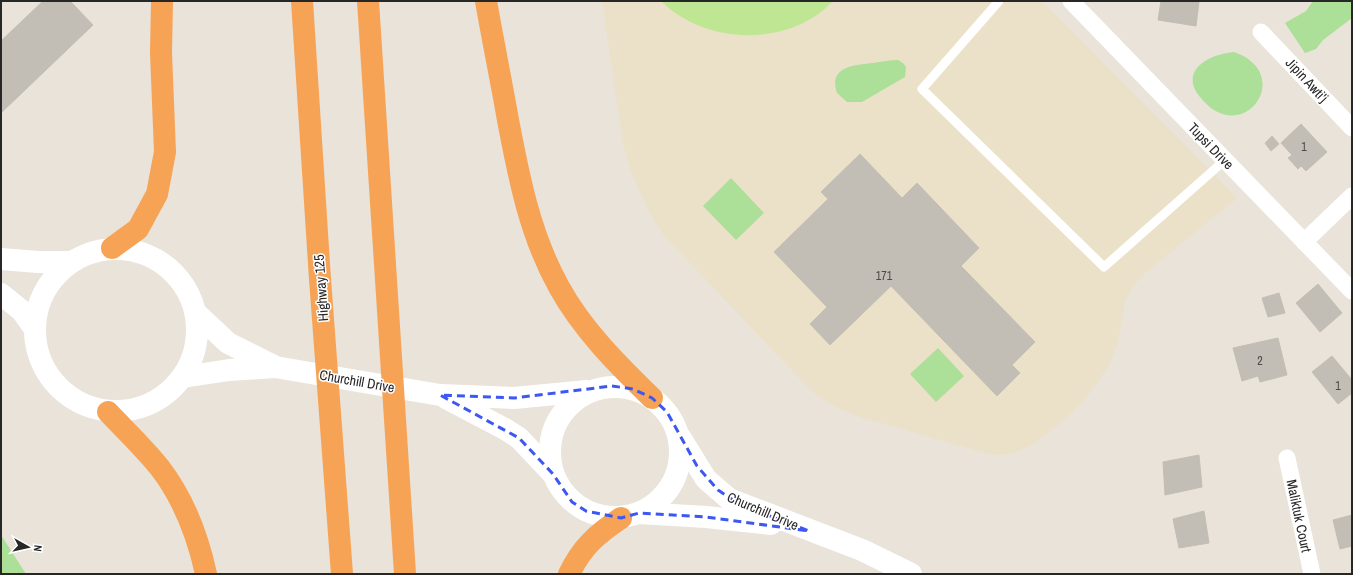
<svg xmlns="http://www.w3.org/2000/svg" width="1353" height="575" font-family="'Archivo Narrow',sans-serif">
<style>
.education{fill:#ebe1c8}
.green{fill:#acdf97}
.pitch{fill:#bfe692}
.building{fill:#c2bdb5;stroke:#c4bfb3}
.lines{fill:none;stroke-linecap:round;stroke-linejoin:round}
.lane{stroke:#fff;stroke-width:9}
.street{stroke:#fff;stroke-width:17}
.secondary{stroke:#fff;stroke-width:22}
.highway{stroke:#f7a356;stroke-width:22}
.marked{fill:none;stroke:#3d57f2;stroke-width:3;stroke-dasharray:8 5;stroke-linejoin:round}
.labels{text-anchor:middle;stroke-width:3;stroke-linejoin:round;paint-order:stroke}
.number-label{font-size:12px;fill:#4e4c4a}
.street-label{font-size:14px;fill:#272727;stroke:#fff}
</style>
<rect width="100%" height="100%" fill="#e9e3d9"/>
<path class="education" d="M602,1H1042L1237,198L1144,274L1133,286L1125,301L1118,341L1110,363L1094,388L1068,417L1032,445L1012,454L992,455L863,418L839,409L819,397L807,386L665,237L650,214L631,172L623,144Z"/>
<path class="green" d="M1313,1H1352V18L1323,40L1316,49L1305,53L1285,23L1306,11Z
M1234,52C1297,74 1242,150 1200,97C1178,70 1210,54 1234,52Z
M898,60L903,63L906,67L905,77L862,102H847L837,93C828,66 855,65 873,63C881,62 889,60 898,60Z
M731,178L764,213L736,240L703,206Z
M938,348L964,376L936,402L910,374Z
M1,535L26,574H1Z"/>
<path class="pitch" d="M661,1H833C789,48 705,45 661,1Z"/>
<path class="building" d="M43,1H70L93,25L1,113V41Z
M1161,1L1199,2L1196,26L1158,20Z
M1301,124L1327,152L1306,171L1301,166L1298,169L1288,158L1292,155L1281,143Z
M1272,136L1279,144L1271,151L1265,143Z
M860,154L902,198L917,183L979,248L961,266L1035,342L1012,365L1020,373L997,396L891,286L830,345L810,324L827,307L774,252L828,199L821,192Z
M1318,284L1342,313L1320,332L1296,303Z
M1279,293L1285,313L1268,317L1262,298Z
M1278,338L1287,375L1260,382L1258,376L1242,381L1233,348Z
M1332,356L1352,380V393L1338,404L1312,372Z
M1199,455L1202,487L1165,495L1163,462Z
M1204,511L1209,543L1179,548L1173,519Z
M1352,515V546L1340,549L1333,520Z"/>
<g class="lines">
<path class="lane" d="M999,1L922,89L1104,267L1225,160"/>
<path class="street" d="M1071,1L1352,291
M1261,32L1352,128
M1304,242L1352,196
M1287,458L1312,574"/>
<path class="secondary" d="M35 330a81 81 0 1 1 162 0a81 81 0 1 1-162 0Z
M1,259L38,262H72
M1,294L22,311L34,328
M196,313L228,343L274,366
M183,377L229,370L275,367L440,395L514,398L587,391
M550 452a65 65 0 1 1 130 0a65 65 0 1 1-130 0Z
M446,398L505,429L519,438L553,474
M680,437L706,479L729,499L862,550L911,574
M639,513L706,517L771,524"/>
<path class="highway" d="M302,1L320,279L342,574
M368,1L405,574
M486,1C493,41 501,80 508,120C519,178 530,235 559,287C582,329 617,364 652,398
M112,248L138,229L157,194L165,152L161,53L162,1
M108,412C125,430 144,448 160,468C183,498 198,537 206,574
M569,574C582,547 597,534 621,518"/>
</g>
<path class="marked" d="M612,386L633,389L652,398L667,412L697,466L718,490L739,504L809,531L706,517L639,513L621,518L586,511L572,502L553,474L519,438L440,395L514,398Z"/>
<g class="labels">
<g class="number-label">
<text x="1304" y="151">1</text>
<text x="884" y="280">171</text>
<text x="1260" y="365">2</text>
<text x="1338" y="390">1</text>
</g>
<g class="street-label">
<text transform="translate(1307 80) rotate(47)" y="5">Jipin Awti'j</text>
<text transform="translate(1211 146) rotate(46)" y="5">Tupsi Drive</text>
<text transform="translate(321 288) rotate(-94)" y="5">Highway 125</text>
<text transform="translate(357 381) rotate(10)" y="5">Churchill Drive</text>
<text transform="translate(763 511) rotate(23)" y="5">Churchill Drive</text>
<text transform="translate(1299 516) rotate(78)" y="5">Maliktuk Court</text>
</g>
</g>
<rect width="1353" height="575" fill="none" stroke="#272727" stroke-width="4"/>
<g transform="translate(28 547) rotate(98)" stroke="#ffffff" stroke-width="3" paint-order="stroke">
<path d="M0-3L7 15L0 10L-7 15Z" fill="#272727"/>
<text y="-6" font-size="11" font-weight="bold" text-anchor="middle" fill="#272727">N</text>
</g>
</svg>
